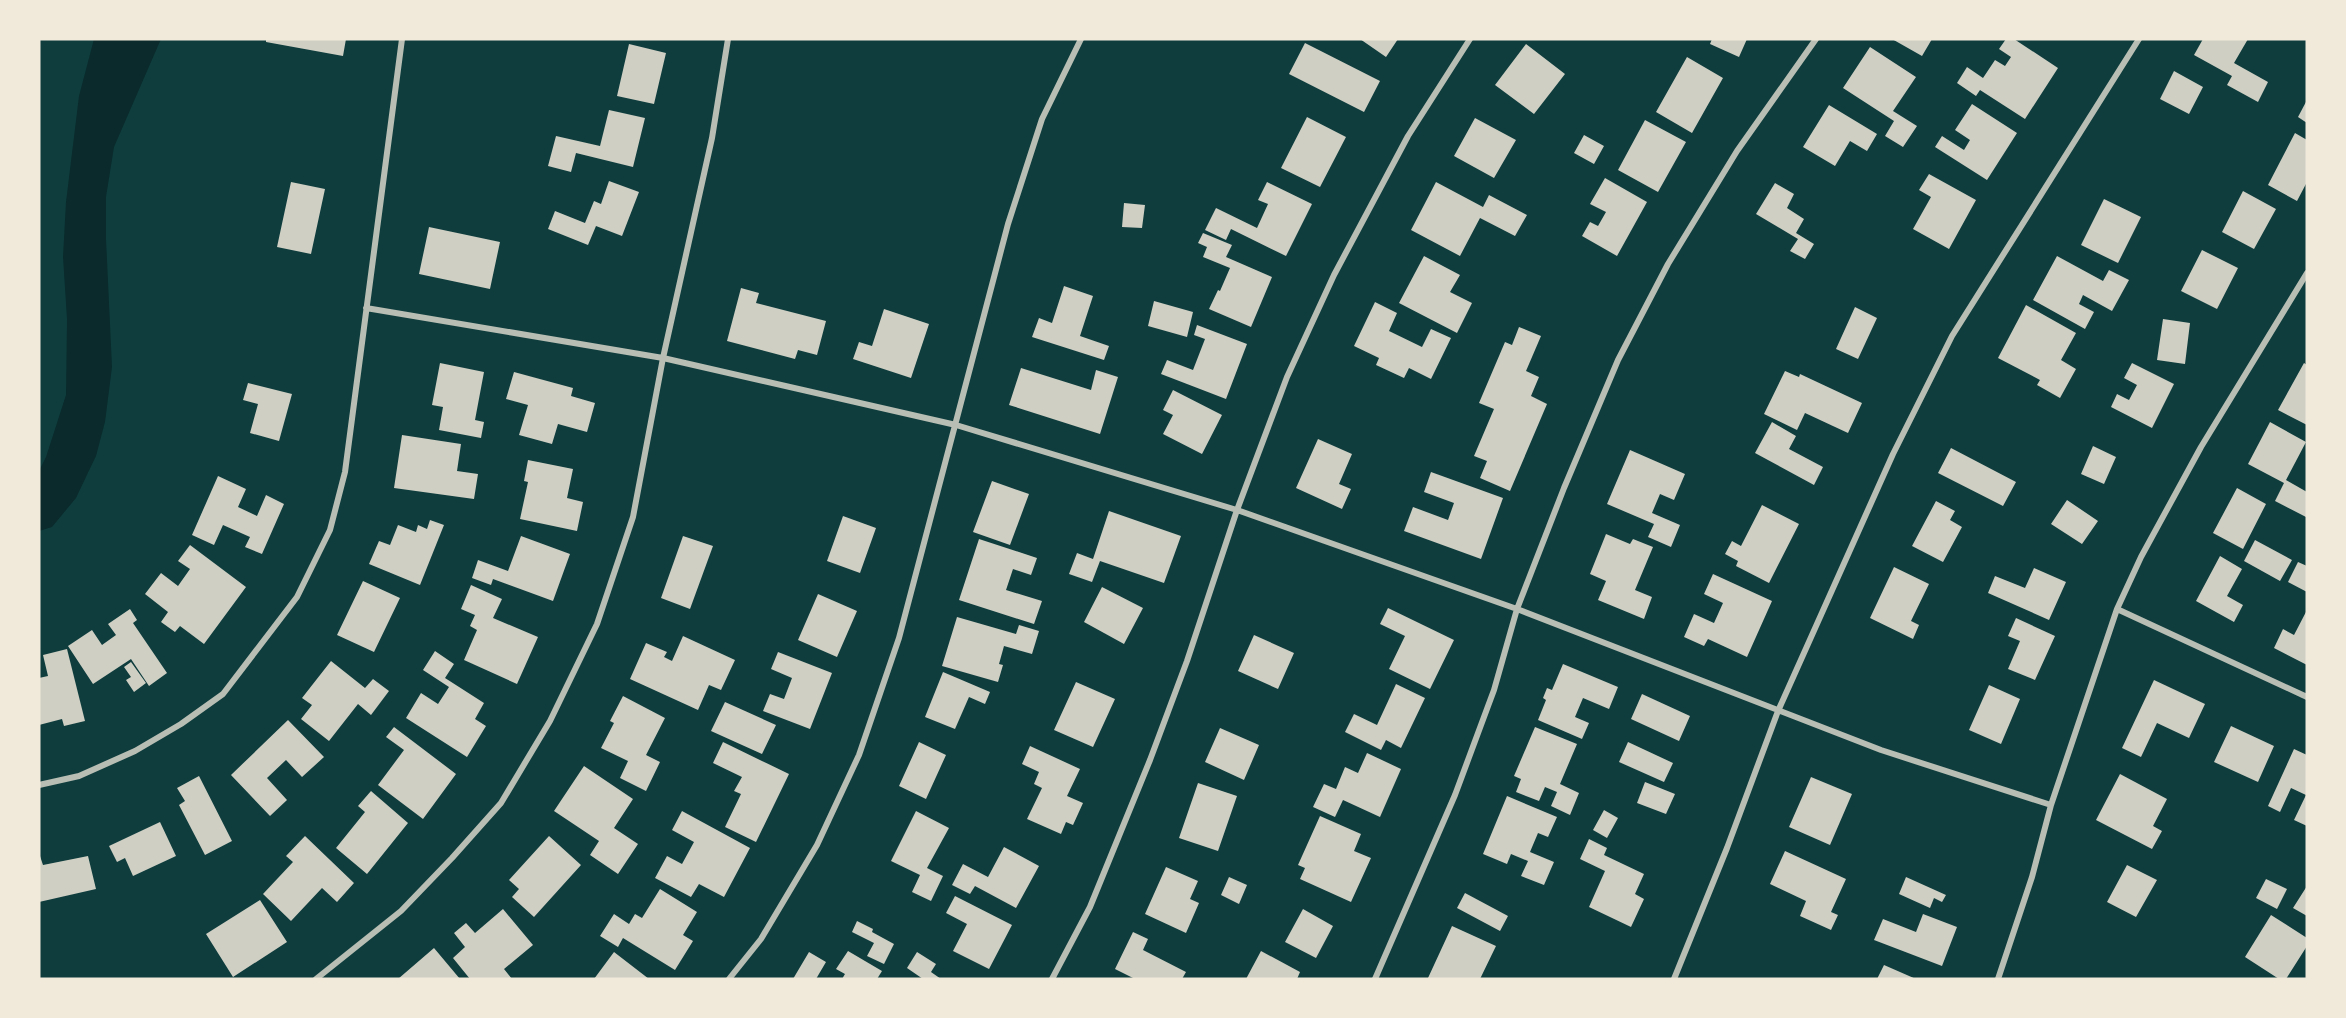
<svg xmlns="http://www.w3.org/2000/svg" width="2346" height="1018" font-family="Cabin,sans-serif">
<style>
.water{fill:#0a2a2b}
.building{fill:#cfcfc3}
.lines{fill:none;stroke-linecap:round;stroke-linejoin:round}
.minor{stroke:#b8beb3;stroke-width:6}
</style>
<rect width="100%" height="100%" fill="#0f3d3e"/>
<path class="water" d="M94,39H161L114,147L106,197V239L112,367L105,422L96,456L76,498L52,527L39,531V471L46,457L66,395L67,319L63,257L66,202L79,96Z"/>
<path class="building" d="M266,39H346L343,56L266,42Z
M1360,39H1398L1386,57Z
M1712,39H1747L1739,57L1710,44Z
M1892,39H1932L1922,56Z
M2006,39H2014L2058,68L2025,119L1980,90L1976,96L1957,83L1967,67L1983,78L1995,60L2005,66L2011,57L1999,49Z
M2203,39H2248L2234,63L2268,82L2258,102L2227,85L2232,76L2194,55Z
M1305,43L1380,81L1364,112L1289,74Z
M629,44L666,53L654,104L617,96Z
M1526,44L1565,74L1534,114L1495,85Z
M1870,47L1916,77L1893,111L1917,126L1903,147L1885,136L1894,121L1843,88Z
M1687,57L1723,78L1692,133L1656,112Z
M2174,71L2203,87L2189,114L2160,99Z
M2307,100V123L2298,117Z
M1972,104L2017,133L1987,180L1935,147L1942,136L1964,150L1970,140L1955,130Z
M1829,105L1877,134L1867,151L1850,141L1835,166L1803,147Z
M609,110L645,118L633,167L576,153L571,172L548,166L556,136L600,146Z
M1307,117L1346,137L1320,187L1281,168Z
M1475,118L1516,140L1494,178L1454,156Z
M1645,120L1686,142L1658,192L1618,170Z
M2295,133L2307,140V182L2297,201L2268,185Z
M1584,135L1604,146L1594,164L1574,153Z
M1929,174L1976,200L1949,249L1913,229L1931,197L1919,190Z
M1605,178L1647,202L1617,256L1582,236L1590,222L1598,226L1606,212L1590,204Z
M609,181L639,192L622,236L596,226L588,245L548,229L555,211L585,223L594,201L601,204Z
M291,182L325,189L311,254L277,247Z
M1267,182L1312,204L1286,256L1231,229L1226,240L1205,230L1216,208L1257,228L1268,204L1258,200Z
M1436,182L1483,207L1489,195L1527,215L1515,236L1480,218L1460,256L1411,230Z
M1775,183L1794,194L1787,208L1804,219L1796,233L1814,244L1805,259L1790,251L1798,239L1756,214Z
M2243,191L2276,209L2254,249L2222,232Z
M2104,199L2141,217L2118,263L2081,245Z
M1124,203L1145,205L1142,228L1122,227Z
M429,227L500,242L490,289L419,274Z
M1203,233L1232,245L1226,257L1272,277L1251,327L1209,309L1218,290L1220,291L1230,268L1203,257L1207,247L1198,243Z
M2202,250L2238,268L2217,309L2181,291Z
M1424,256L1460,275L1450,292L1472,303L1457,333L1399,303Z
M2057,256L2103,281L2109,270L2129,280L2112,311L2083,295L2079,304L2094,312L2085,329L2033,300Z
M1064,286L1093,296L1080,336L1109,346L1104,360L1032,337L1039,318L1052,323Z
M741,288L759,293L756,303L826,321L817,355L798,350L795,359L727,341Z
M1154,301L1193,312L1187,337L1148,326Z
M1375,302L1397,313L1389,331L1422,347L1431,329L1451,338L1431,379L1409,368L1404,378L1376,365L1379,358L1354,346Z
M2026,305L2076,333L2061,360L2076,369L2060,398L2037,385L2040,380L1998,358Z
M1855,307L1877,318L1858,359L1836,349Z
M884,309L929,324L911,378L853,359L859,342L872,346Z
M2163,319L2190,323L2185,364L2157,360Z
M1197,325L1247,344L1226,399L1161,374L1167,360L1193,370L1205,339L1194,335Z
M1519,327L1541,336L1526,371L1539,377L1531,396L1547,404L1510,491L1480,478L1487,461L1474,456L1494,409L1479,403L1505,342L1512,345Z
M440,363L484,372L475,420L484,422L481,438L439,430L443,407L432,405Z
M2132,363L2174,384L2152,428L2111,407L2117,394L2129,400L2137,385L2124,378Z
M2304,363L2307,365V425L2278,410Z
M1021,368L1091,390L1096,370L1118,377L1100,434L1009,405Z
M1785,371L1799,377L1800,374L1862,403L1848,433L1805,413L1797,430L1764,414Z
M514,372L573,388L571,396L595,403L587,432L558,424L552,444L519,435L528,405L506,399Z
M248,383L292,394L279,441L250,433L258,404L243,400Z
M1173,390L1222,415L1202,454L1163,434L1173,415L1163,410Z
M1772,422L1796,436L1789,449L1823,467L1814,485L1755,453Z
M2270,422L2306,442L2286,480L2307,492L2306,517L2275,501L2284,483L2248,464Z
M402,435L461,444L457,471L478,474L474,499L394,488Z
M1318,439L1352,454L1339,484L1351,489L1342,509L1296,488Z
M2093,446L2116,457L2104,484L2081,474Z
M1951,448L2016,482L2003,506L1938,473Z
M1630,450L1685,474L1674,500L1660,494L1652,513L1680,525L1671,547L1648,537L1654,524L1607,504Z
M528,460L573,469L567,498L583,502L577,531L520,519L528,482L524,481Z
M1431,472L1503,498L1481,559L1404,531L1413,507L1448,520L1454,503L1424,492Z
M218,476L246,489L238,507L257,516L266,495L284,504L262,554L245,547L250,537L223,525L214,545L192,535Z
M992,481L1029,494L1010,545L973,532Z
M2237,488L2266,504L2243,549L2213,533Z
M2067,500L2098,521L2082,544L2051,524Z
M1936,501L1955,511L1950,520L1962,527L1943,562L1912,546Z
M1762,505L1799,524L1769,583L1736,566L1738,561L1725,554L1732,541L1741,546Z
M1109,511L1181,536L1164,583L1100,561L1092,582L1069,574L1077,553L1093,559Z
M843,516L876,528L860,573L827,561Z
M430,520L444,525L420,585L369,564L379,541L390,545L398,525L416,532L418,525L427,529Z
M1606,534L1630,544L1633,539L1653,547L1635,590L1652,597L1644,619L1598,600L1606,581L1590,574Z
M521,536L570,554L553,601L493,579L491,585L472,578L478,560L508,571Z
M683,536L713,546L690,609L661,598Z
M979,539L1037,558L1031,575L1013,569L1006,590L1042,601L1034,624L959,600Z
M2255,540L2292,560L2280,581L2244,561Z
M190,545L246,587L204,644L180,626L175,632L161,622L168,612L145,594L161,573L178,586L190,569L178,561Z
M2220,556L2242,569L2227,596L2243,605L2234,622L2196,601Z
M2298,562L2307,566V592L2288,582Z
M1894,567L1929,584L1911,621L1919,625L1913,639L1870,618Z
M2034,568L2066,582L2049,620L1988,593L1995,576L2025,588Z
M1713,574L1772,601L1747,657L1708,639L1704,646L1684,637L1694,614L1714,623L1723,603L1704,594Z
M363,581L400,598L374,652L337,635Z
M471,585L502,599L493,618L538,637L517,684L464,660L477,630L470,626L475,615L461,609Z
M1102,587L1143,608L1124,644L1084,622Z
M818,594L857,611L837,657L798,640Z
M1388,608L1454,640L1430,689L1389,669L1405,636L1380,624Z
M130,609L137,620L133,623L167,673L149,686L131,659L93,684L68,646L92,630L102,645L116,635L108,624Z
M2307,610V665L2274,648L2283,629L2294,635Z
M957,617L1016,634L1019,625L1039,631L1032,654L1004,646L999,664L1003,665L998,682L942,666Z
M2016,618L2055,636L2035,680L2008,669L2020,641L2008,636Z
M1254,635L1294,653L1278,689L1238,671Z
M683,636L735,660L721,690L709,685L698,710L630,679L646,643L667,652L664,657L672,661Z
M67,649L85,721L64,726L62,719L39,725V678L48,676L43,655Z
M435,651L454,664L445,678L484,703L475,719L486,726L467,757L406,718L421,693L438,704L449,687L423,670Z
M778,652L832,673L810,729L763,711L770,694L784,699L792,678L771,669Z
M331,661L365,688L373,679L389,691L371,715L358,704L329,741L301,719L312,705L302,698Z
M131,662L146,683L134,692L126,680L131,677L124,667Z
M1563,664L1618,687L1609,709L1583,698L1575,717L1589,723L1582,739L1538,720L1546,700L1543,698L1547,688L1552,690Z
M943,672L990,692L985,704L969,697L955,729L925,717Z
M2154,680L2205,704L2189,738L2157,723L2141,757L2122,748Z
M1076,682L1115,699L1093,747L1054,730Z
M1396,684L1425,698L1401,748L1386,740L1381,750L1345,732L1354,714L1377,725Z
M1989,685L2020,699L2001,744L1969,730Z
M1642,694L1690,716L1679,741L1631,719Z
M623,696L665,718L646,755L660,762L646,791L620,778L628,761L601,748L614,723L610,721Z
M725,702L776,725L762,754L711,731Z
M288,720L324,757L302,777L286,760L267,778L287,800L270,816L231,775Z
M2231,726L2274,746L2258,782L2214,762Z
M394,727L456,774L423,819L378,785L404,750L386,737Z
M1535,727L1577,744L1560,784L1579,793L1570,815L1551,806L1557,792L1545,787L1539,801L1516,792L1521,779L1514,776Z
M1220,728L1259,745L1244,780L1205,762Z
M723,742L789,774L756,842L725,827L741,794L734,791L742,777L713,763Z
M919,742L946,755L926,799L899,786Z
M1628,742L1673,763L1664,782L1619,762Z
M1030,746L1080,769L1067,796L1083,803L1073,825L1066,822L1061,834L1027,819L1042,788L1034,784L1039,772L1022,764Z
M2294,749L2307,755V826L2294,820L2306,795L2291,788L2280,812L2268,806Z
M1367,753L1401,769L1380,817L1343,800L1335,817L1313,807L1324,784L1336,789L1345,767L1358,773Z
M584,766L633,799L614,828L638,844L618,874L590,855L599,841L554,811Z
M2120,774L2167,799L2153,826L2162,831L2152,849L2096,820Z
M199,776L232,841L205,855L179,805L185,801L177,788Z
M1811,777L1852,794L1830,845L1789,827Z
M1645,782L1675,794L1666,814L1637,803Z
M1198,783L1237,796L1218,851L1179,838Z
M371,791L408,823L367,874L336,848L365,812L358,806Z
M1507,796L1557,817L1548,837L1538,833L1530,852L1554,862L1544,885L1521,876L1528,861L1511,854L1507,864L1483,854Z
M1604,810L1618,818L1607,838L1593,830Z
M682,811L750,848L724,897L699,884L691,897L655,878L667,856L682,864L694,842L672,830Z
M916,811L949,828L927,868L943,876L931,901L912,892L920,875L891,861Z
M1320,816L1361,834L1354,851L1371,858L1351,902L1300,879L1305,868L1298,865Z
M160,822L176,856L133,876L125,858L117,862L109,846Z
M305,836L354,883L337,902L322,888L291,921L263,894L293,862L286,856Z
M549,836L581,865L534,917L512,897L519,889L509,880Z
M1589,839L1607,848L1604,855L1644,874L1635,894L1644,899L1631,927L1589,907L1605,871L1580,859Z
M1004,847L1039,866L1016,908L975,886L970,894L952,885L963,864L988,877Z
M1785,851L1846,879L1831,912L1838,915L1831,930L1800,916L1806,901L1770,884Z
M39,853L43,865L88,856L96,889L39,902Z
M2127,865L2157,880L2136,917L2107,902Z
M1166,867L1198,881L1190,899L1199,903L1186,933L1145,914Z
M1229,877L1247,885L1239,904L1221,895Z
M1906,877L1946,895L1942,902L1934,898L1930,908L1899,894Z
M2266,879L2287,889L2277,909L2256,898Z
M2307,886V916L2293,908Z
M660,889L697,912L683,935L693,941L675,970L623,938L618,947L600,936L614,914L629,924L635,914L642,918Z
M1465,893L1508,916L1500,931L1457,908Z
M955,896L1012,925L989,969L953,951L967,924L946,913Z
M260,900L287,942L233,977L206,934Z
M503,909L533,945L504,969L512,979H470L453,958L465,947L454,933L466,923L475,933Z
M1303,909L1333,926L1316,958L1285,942Z
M1923,914L1957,927L1942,966L1874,940L1883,919L1916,932Z
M2271,915L2307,938V946L2286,979H2279L2245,957Z
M857,921L873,929L872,932L894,944L884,964L867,956L874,943L852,932Z
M1452,926L1496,946L1480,979L1428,978Z
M1133,932L1148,939L1143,950L1186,972L1182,979H1135L1115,969Z
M434,948L460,979H398Z
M848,951L882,971L877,979H842L845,974L836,969Z
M1261,951L1300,972L1297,979H1246Z
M614,952L649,979H594Z
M809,952L826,962L816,979H793Z
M917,952L936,964L931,972L941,979H923L907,968Z
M1884,965L1916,979H1877Z"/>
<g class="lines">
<path class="minor" d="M366,308L663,358L956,425L1237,510L1517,609L1881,750L2051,805
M2117,609L2307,697
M39,785L79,776L135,751L181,724L223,694L297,597L330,530L345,472L402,39
M316,979L401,911L452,858L501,803L550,721L597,624L633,517L663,358L712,138L728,39
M729,979L761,939L817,845L859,755L899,638L1008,224L1042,119L1081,39
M1052,979L1090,907L1150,760L1187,661L1237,510L1287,377L1334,275L1408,136L1470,39
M1375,979L1455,795L1494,690L1517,609L1564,488L1618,360L1668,264L1737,151L1816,39
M1674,979L1727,848L1778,711L1893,454L1952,336L2139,39
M1998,979L2032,877L2051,805L2117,609L2141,557L2201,447L2307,273"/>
</g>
<rect width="2346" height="1018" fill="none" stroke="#f1e9da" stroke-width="81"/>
</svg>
